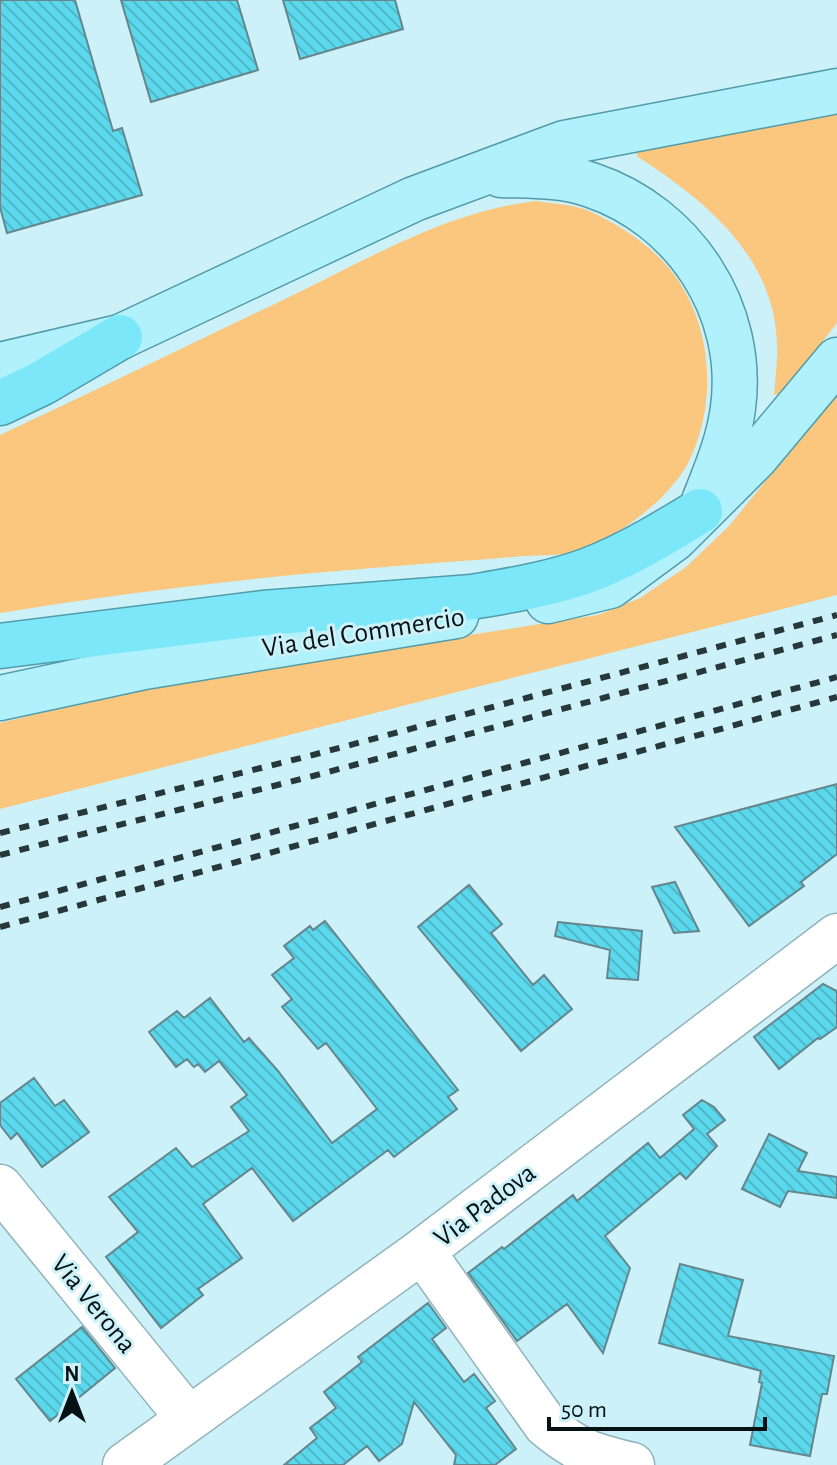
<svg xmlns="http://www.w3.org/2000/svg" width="837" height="1465" font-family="'Alegreya Sans',sans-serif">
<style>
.grass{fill:#fbc77e}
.building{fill:url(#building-back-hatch);stroke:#64868c;stroke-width:2}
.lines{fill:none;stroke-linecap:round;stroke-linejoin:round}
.minor-casing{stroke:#90b4ba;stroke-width:47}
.major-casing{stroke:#529ca9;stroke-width:47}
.highway-casing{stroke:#529ca9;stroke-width:47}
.minor{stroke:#fff;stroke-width:44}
.major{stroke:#b0f1fb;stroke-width:44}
.highway{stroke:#7be7f9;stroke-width:44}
.rail{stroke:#27383b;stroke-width:6;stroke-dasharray:10 10;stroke-linecap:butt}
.labels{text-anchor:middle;stroke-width:6;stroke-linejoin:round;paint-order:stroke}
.street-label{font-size:28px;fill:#051214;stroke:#ccf1f8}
</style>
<defs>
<pattern id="building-back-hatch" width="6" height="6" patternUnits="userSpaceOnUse" patternTransform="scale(2)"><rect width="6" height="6" fill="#5bd8ec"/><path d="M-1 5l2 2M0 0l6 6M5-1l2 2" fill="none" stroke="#4eb8ca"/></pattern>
</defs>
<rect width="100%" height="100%" fill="#ccf1f8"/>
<path class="grass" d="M837,113V323L784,392L774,395C775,381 777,367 777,352C779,261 708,202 638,157L636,151Z
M536,201C552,204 574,204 589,211C618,224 647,243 668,267C712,319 719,400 689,461C672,497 616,539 578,551C562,556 541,555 524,556C478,560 431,563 385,567C256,577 128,592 0,613V435C96,390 191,344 287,298C366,260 447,211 536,201Z
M837,393V595L0,809V723L112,696L257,668L598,615L640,598L686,567L729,526Z"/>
<path class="building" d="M0,0H75L113,131L122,128L142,195L7,233L0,207Z
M121,0H237L258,70L151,102Z
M283,0H395L403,29L300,59Z
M837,784V854L801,882L804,886L749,926L675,827Z
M675,882L699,931L674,933L652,887Z
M469,885L502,924L491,933L533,985L544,975L572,1009L521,1051L418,927Z
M325,921L458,1090L448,1097L457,1109L394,1157L388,1150L293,1221L252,1168L203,1204L242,1258L198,1289L203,1295L161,1328L106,1257L138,1232L109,1197L176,1148L192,1167L249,1131L231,1107L247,1095L219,1061L205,1072L198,1064L194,1067L187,1059L176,1067L149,1032L177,1011L184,1018L210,998L244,1042L249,1038L278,1071L332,1143L377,1109L326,1043L318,1049L282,1007L292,999L272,975L294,958L284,946L310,926L313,930Z
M558,922L642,931L638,980L607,978L610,950L555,936Z
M823,984L837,991V1027L820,1039L818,1038L779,1069L754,1037Z
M34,1078L55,1106L64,1100L89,1132L42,1167L17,1133L11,1139L0,1125V1103Z
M702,1100L714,1107L725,1120L707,1134L717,1146L686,1179L680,1173L605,1236L630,1268L603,1353L567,1304L517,1341L468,1273L502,1247L504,1249L573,1195L577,1201L648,1143L660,1158L694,1129L683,1115Z
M769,1134L807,1153L798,1171L837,1177V1198L788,1191L780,1207L742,1189Z
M680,1264L743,1280L728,1336L834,1356L827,1394H822L810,1456L750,1445L762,1383L759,1382L761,1371L659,1343Z
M428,1303L446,1328L432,1339L464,1382L474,1374L495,1401L486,1408L516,1449L495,1465H454L456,1455L414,1402L402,1444L379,1461L367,1446L343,1465H284L317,1438L310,1428L336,1408L324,1392L362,1362L358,1357Z
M82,1327L115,1368L50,1421L16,1379Z"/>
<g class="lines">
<defs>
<path id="minor" d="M0,1187L189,1419
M422,1251L546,1425C577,1451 593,1456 632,1465
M125,1465L422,1251L837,936"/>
<path id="major" d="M501,175C531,176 562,175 591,185C684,216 746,310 733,408C729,440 716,471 704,501
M0,365L120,337L414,199L564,143L837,91
M548,601L610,586L675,538L756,457L837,360
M0,698L144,667L456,616"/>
<path id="highway" d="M0,403L42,383L120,337
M0,646L263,613L472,597C512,590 551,584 589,570C628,555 664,533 700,511"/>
</defs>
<use href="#minor" class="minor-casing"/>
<use href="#major" class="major-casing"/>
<use href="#highway" class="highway-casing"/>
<use href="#minor" class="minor"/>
<use href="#major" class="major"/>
<use href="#highway" class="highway"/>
<path class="rail" d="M0,833L309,756L837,615
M0,855L313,776L837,635
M0,907L837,677
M0,927L837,697"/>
</g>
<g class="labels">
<g class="street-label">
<text transform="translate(363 631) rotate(-9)" y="10">Via del Commercio</text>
<text transform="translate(484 1204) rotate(-37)" y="10">Via Padova</text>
<text transform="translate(95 1303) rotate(51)" y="10">Via Verona</text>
</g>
</g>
<g transform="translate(72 1393)" stroke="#ccf1f8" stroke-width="6" paint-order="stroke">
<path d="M0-6L14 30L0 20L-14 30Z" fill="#051214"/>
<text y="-12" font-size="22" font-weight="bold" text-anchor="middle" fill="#051214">N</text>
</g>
<path d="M549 1417v12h216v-12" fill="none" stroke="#051214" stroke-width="4"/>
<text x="561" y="1417" font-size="24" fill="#051214" stroke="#ccf1f8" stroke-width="6" paint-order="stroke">50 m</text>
</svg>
